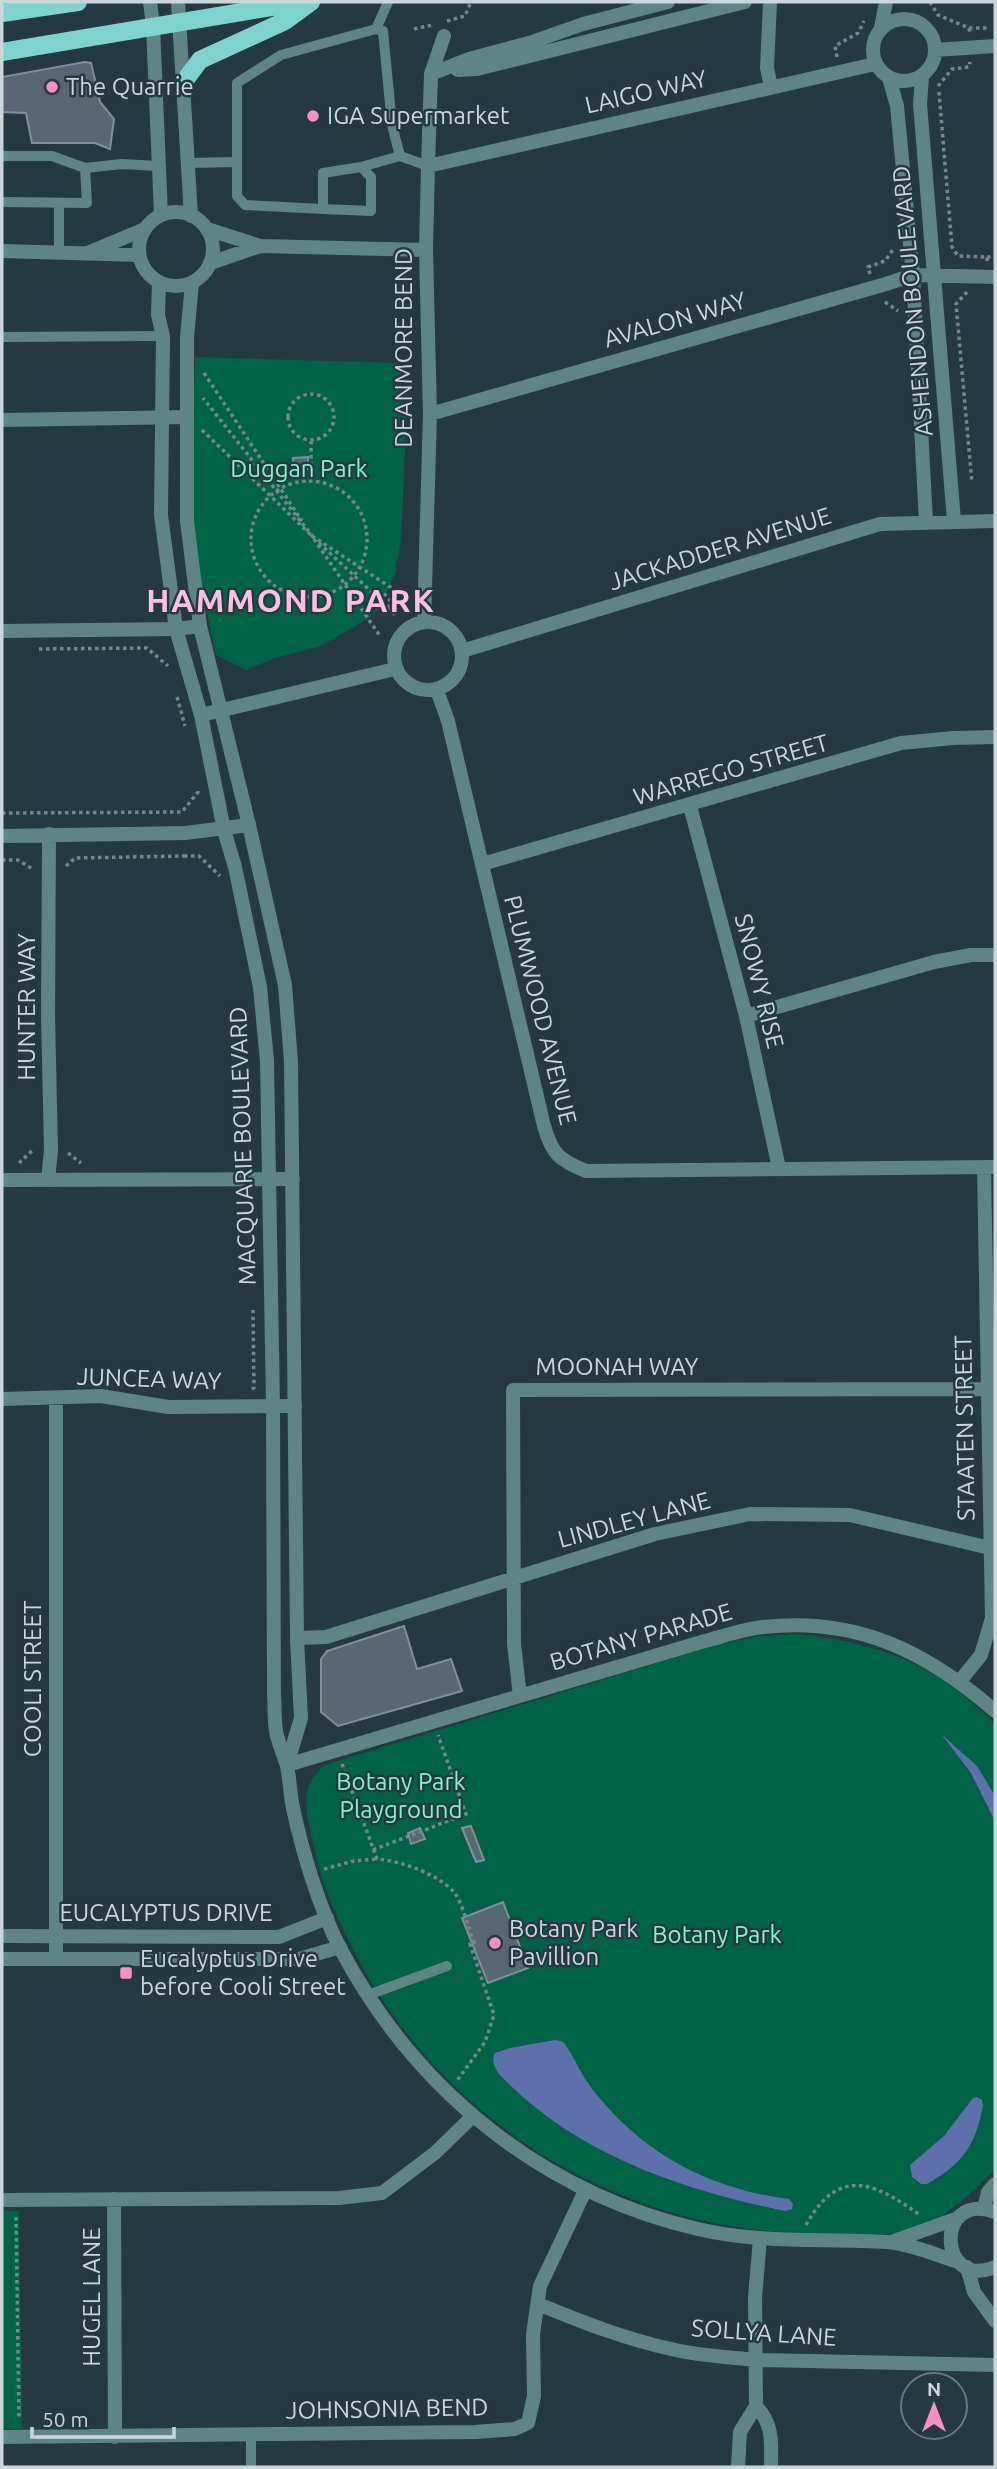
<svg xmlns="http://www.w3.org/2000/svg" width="997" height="2469" font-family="Ubuntu,sans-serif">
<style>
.green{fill:#006345}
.water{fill:#5e70ac}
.building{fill:#586774;stroke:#7f8f9d;stroke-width:2}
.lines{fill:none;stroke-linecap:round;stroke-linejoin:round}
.path{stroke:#76868b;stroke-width:3.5;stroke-dasharray:3.5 3.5;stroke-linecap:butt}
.service{stroke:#5e8582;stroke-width:10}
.minor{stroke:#5e8582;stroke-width:14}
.tertiary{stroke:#5e8582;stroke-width:14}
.primary{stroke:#7fd3ce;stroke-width:18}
.poi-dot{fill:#fb8fc4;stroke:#253a40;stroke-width:2.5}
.labels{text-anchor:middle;stroke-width:5;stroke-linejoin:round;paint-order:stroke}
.poi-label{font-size:24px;fill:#cad6da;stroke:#253a40;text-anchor:start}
.street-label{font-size:24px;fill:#cad6da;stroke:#253a40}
.park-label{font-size:24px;fill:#81f5c5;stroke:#253a40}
.district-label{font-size:32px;font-weight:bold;letter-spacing:2px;fill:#fec0dc;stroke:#253a40}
</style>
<rect width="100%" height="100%" fill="#253a40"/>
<path class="green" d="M195,357L397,363L408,386L401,540L395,574L380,608L371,617L321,646L275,658L246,670L216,655L197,565L193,521Z
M796,1634C853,1640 907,1653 954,1687C969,1698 982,1712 995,1724V2169C971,2193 944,2222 910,2230C877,2239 839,2233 805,2233C614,2230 435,2115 351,1945C335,1913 321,1882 314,1847C307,1815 297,1788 325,1765L716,1645L755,1637Z
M2,2211H19L22,2429H2Z"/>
<path class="water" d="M942,1735L977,1766L995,1796V1821L971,1773Z
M555,2040C559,2041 562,2040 565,2044C574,2057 582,2076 593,2090C643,2154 709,2189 789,2199L793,2204L792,2209L785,2211C680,2189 575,2154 499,2074C495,2068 491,2061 495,2053L510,2048Z
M977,2097L982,2100L983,2106C975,2147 962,2164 927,2184H921L912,2177L910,2165L944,2136L973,2098Z"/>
<path class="building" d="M85,62L91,63L100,102L114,119L110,149L95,143H32L26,113L2,112V77Z
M308,457V469H294L293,458Z
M404,1626L417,1669L451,1659L462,1691L338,1726L321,1712V1659L327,1651Z
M471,1826L484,1860L476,1862L462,1828Z
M420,1828L425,1839L411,1844L408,1833Z
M503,1902L528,1968L488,1983L462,1918Z"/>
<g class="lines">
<path class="path" d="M930,2L938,15L969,28L970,34
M447,21L465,16L471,2
M969,28H988
M414,29L433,25
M837,57L835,46L858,33L864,21
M938,86L952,69L969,67L970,62
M939,92L952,247L958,256L987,257V261
M987,257H995
M870,274L868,267L885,261L894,248
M967,292L956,304L972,483
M885,302L898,311
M204,373L302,521
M288 417a23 23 0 1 1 46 0a23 23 0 1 1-46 0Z
M202,430L313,537L203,398
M311,441V481
M251 539a58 58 0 1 1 116 0a58 58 0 1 1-116 0Z
M312,536L404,596
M314,539L380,636
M319,543L376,596
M374 602a8 8 0 1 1 16 0a8 8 0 1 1-16 0Z
M388,607L396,616
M39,649L147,648L168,666
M177,697L185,726
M2,813L182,812L198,792V789
M184,856H199L220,876
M2,860H18L34,870
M66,866L75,858L184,856
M68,1153L81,1163
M19,1163L33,1150
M252,1389L254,1388L253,1310
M342,1764L377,1859C401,1861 435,1873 453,1891C462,1900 469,1930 474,1943L470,1944L494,2015L485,2042L456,2082
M373,1850L466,1814L438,1735
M324,1869L354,1861L377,1859
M16,2217L19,2418
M806,2225C839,2165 875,2183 920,2215"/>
<path class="service" d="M376,29L388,2
M2,156H52L85,168L122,164L158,166
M400,156L428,166
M187,163L237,162V83L281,55L376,29L383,31L392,125L400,156L361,167L323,173V209L245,205L237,196V162
M2,202L87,203L85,168
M59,203V252
M323,209L371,211V177L361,167
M2,337L163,336
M368,1995L447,1966
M251,2434V2467"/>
<path class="minor" d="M770,2L767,68L771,87
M873 50a31 31 0 1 1 62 0a31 31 0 1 1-62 0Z
M881,28L886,2
M935,50L995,46
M454,66L458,70L477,69L745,2
M431,74L469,59L529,43L583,24L668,2
M922,76L920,104L954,521
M889,78L897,106L913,275L926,522
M428,166L875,64
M207,229L260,246L426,250
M2,251L139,255
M90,252L145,229
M210,263L260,246
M430,414L886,284L913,275L995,277
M2,420L187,417
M394 656a34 34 0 1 1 68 0a34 34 0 1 1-68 0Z
M424,622L430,414L426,250L428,166L431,74L444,36
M2,631L176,629L200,626
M462,651L880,524L995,521
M437,690L448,721L544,1126C552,1154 559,1160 586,1171L995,1167
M201,715L395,669
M690,806L746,1016L779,1168
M2,836L185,833L249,825
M482,864L901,743L953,738L995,737
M746,1016L934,962L971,955H995
M2,1180L293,1179
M48,1180L51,1150L48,1015L49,834
M2,1399L101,1396L168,1407L295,1406
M56,1399V1959
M297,1638L326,1637L655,1534L750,1514L850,1515L990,1548
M960,1681L981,1655L992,1618L984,1167
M520,1696L514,1644L513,1390L987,1389
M287,1765L705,1641C724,1636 744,1629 763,1627C857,1617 926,1651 995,1711
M2,1936L279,1937L327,1918
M2,1959H299L340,1947
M114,2199L115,2437
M2,2200L339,2198L382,2193L435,2153L472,2117
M984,2209L988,2192L995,2184
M538,2304C582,2322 625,2339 671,2349C699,2356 729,2357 757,2360L995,2365
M756,2406C774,2425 771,2443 771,2467
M2,2437L475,2432L515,2429L528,2423L534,2396L533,2334L540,2286L585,2191
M738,2467L740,2432L756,2406L755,2297L760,2239"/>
<path class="tertiary" d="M150,2L153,26L161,215
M178,2L191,216
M139 249a37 37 0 1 1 74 0a37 37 0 1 1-74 0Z
M159,283L158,315L163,336L161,515L176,629L201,715L224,830L235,867L260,987L267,1061L273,1406L274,1694C275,1706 274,1719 276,1731C278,1743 284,1755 287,1766C290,1780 290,1794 293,1808C302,1851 320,1910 340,1948C415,2090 542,2193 698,2229C761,2244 824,2238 887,2242C911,2244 936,2255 959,2262
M192,283L187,337V521L200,626L249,825L285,985L291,1062L297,1638L301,1718L287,1765
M995,2212C934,2190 938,2291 995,2267
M891,2242L958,2218
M967,2267L974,2292L995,2321"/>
<path class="primary" d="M2,13L78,2
M2,52L302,2
M183,83L200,60L285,21L311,2"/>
</g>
<g class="poi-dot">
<circle cx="52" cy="87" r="7"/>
<circle cx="313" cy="116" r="7"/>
<circle cx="495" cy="1943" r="7"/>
<rect x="119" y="1966" width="14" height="14" rx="3.5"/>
</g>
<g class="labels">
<g class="poi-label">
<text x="66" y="95">The Quarrie</text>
<text x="327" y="124">IGA Supermarket</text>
<text x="509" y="1937">Botany Park<tspan x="509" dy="28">Pavillion</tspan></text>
<text x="140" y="1967">Eucalyptus Drive<tspan x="140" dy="28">before Cooli Street</tspan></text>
</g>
<g class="street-label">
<text transform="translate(646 92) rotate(-13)" y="8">LAIGO WAY</text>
<text transform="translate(913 301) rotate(-95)" y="8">ASHENDON BOULEVARD</text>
<text transform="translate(675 320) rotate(-16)" y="8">AVALON WAY</text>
<text transform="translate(404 348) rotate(-90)" y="8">DEANMORE BEND</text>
<text transform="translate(720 549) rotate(-17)" y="8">JACKADDER AVENUE</text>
<text transform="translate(731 770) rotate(-16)" y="8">WARREGO STREET</text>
<text transform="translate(759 981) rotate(76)" y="8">SNOWY RISE</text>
<text transform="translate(27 1007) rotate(-90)" y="8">HUNTER WAY</text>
<text transform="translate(540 1010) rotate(76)" y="8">PLUMWOOD AVENUE</text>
<text transform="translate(243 1146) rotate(-92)" y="8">MACQUARIE BOULEVARD</text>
<text x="617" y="1375">MOONAH WAY</text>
<text transform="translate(149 1379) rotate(2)" y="8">JUNCEA WAY</text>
<text transform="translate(965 1428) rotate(-91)" y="8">STAATEN STREET</text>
<text transform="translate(634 1520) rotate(-15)" y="8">LINDLEY LANE</text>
<text transform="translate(641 1637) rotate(-16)" y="8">BOTANY PARADE</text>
<text transform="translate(33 1679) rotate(-90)" y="8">COOLI STREET</text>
<text x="166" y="1921">EUCALYPTUS DRIVE</text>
<text transform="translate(92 2297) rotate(-90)" y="8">HUGEL LANE</text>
<text transform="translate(764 2333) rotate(4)" y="8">SOLLYA LANE</text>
<text transform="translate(387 2409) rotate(-1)" y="8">JOHNSONIA BEND</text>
</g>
<g class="park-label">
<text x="299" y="477">Duggan Park</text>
<text x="401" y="1790">Botany Park<tspan x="401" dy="28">Playground</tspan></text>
<text x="717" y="1943">Botany Park</text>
</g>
<g class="district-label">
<text x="291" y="612">HAMMOND PARK</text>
</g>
</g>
<rect width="997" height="2469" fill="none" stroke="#cad6da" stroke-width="7"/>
<g transform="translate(934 2406)"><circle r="33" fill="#253a40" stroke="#67787e" stroke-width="2"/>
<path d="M0-5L12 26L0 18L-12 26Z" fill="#fb8fc4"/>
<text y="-10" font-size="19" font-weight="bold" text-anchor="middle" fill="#cad6da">N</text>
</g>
<path d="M32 2427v10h142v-10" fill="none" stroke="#cad6da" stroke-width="3.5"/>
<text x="42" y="2427" font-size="21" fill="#cad6da" stroke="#253a40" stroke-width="5" paint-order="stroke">50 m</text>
</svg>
